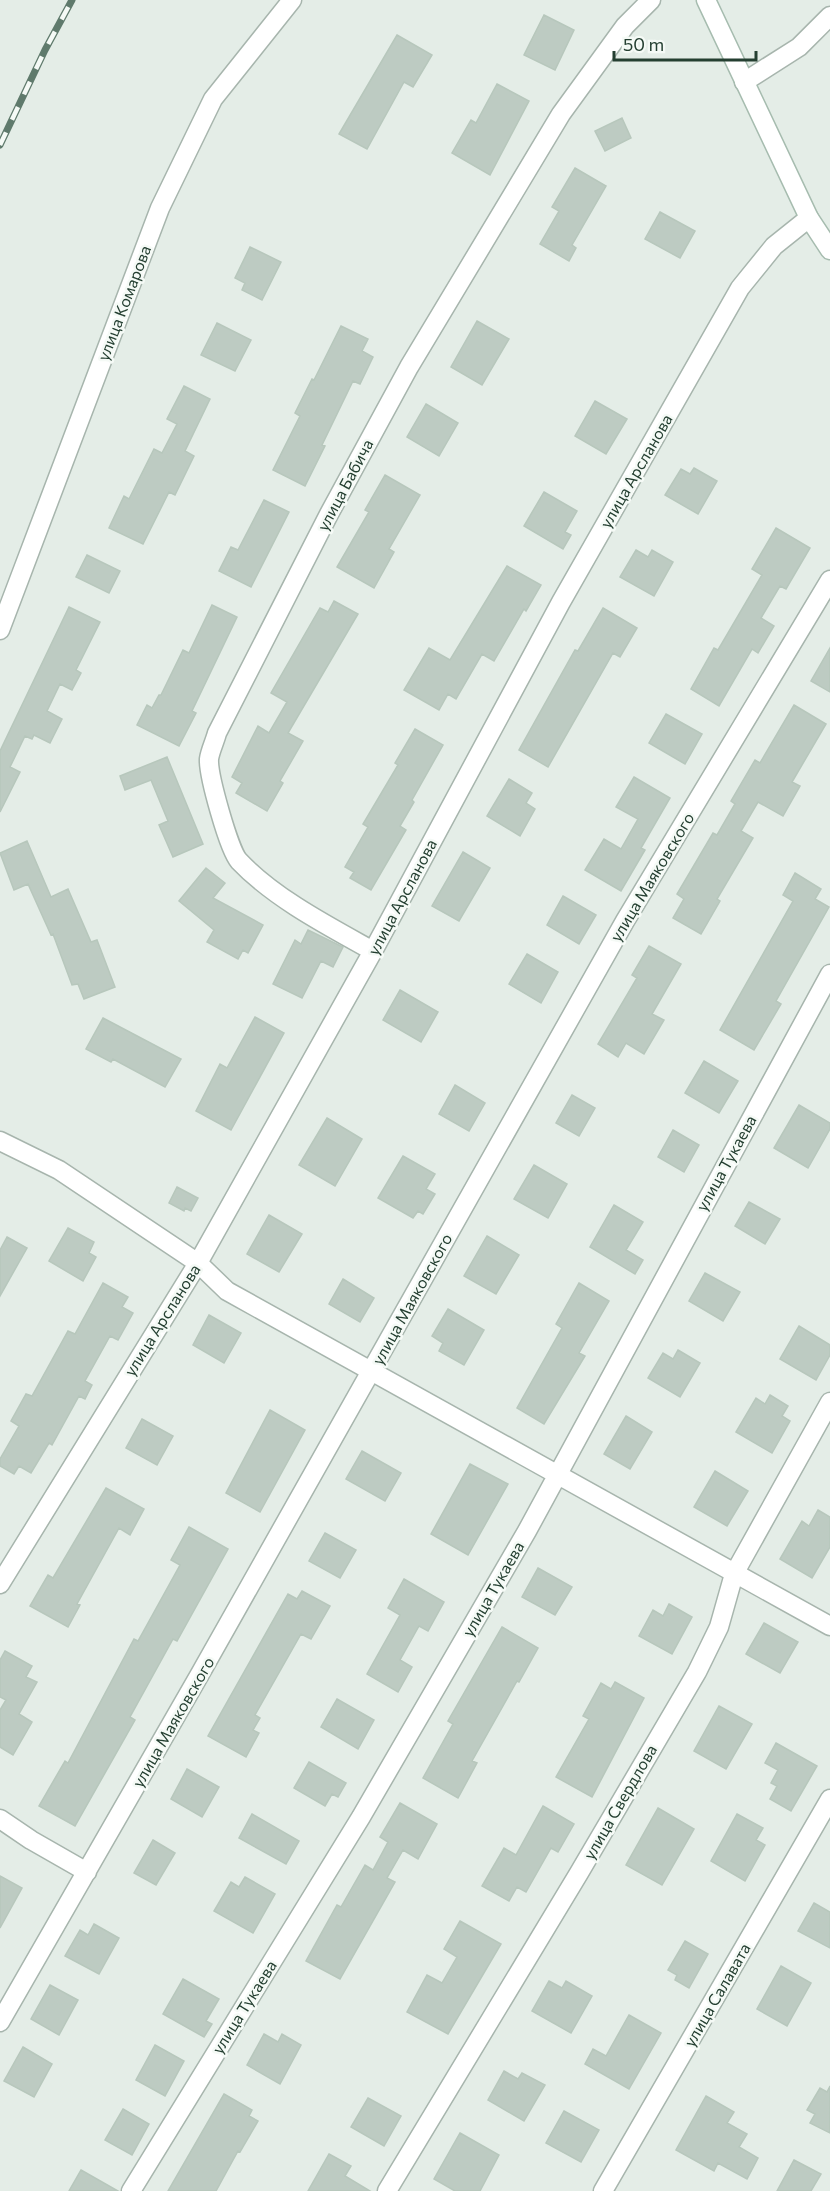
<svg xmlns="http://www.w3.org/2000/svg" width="830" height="2191" font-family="Commissioner,sans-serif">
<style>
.building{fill:#bdcbc2;stroke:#b7c7bc;stroke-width:1.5}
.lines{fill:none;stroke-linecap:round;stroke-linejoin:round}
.street-casing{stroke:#a7b5ad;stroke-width:21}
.secondary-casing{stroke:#a6bcaf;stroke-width:21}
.street{stroke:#fff;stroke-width:18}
.secondary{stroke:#fff;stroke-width:18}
.rail-casing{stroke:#5f7a6c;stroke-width:7}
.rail{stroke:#f5faf6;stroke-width:4.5;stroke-dasharray:14;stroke-linecap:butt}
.labels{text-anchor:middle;stroke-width:5;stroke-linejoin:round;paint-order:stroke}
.street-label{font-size:16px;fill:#243f31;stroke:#f5faf6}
</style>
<rect width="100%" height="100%" fill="#e4ede7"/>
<path class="building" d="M544,15L574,30L555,70L524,55Z
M397,35L432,55L413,87L404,82L367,149L339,134Z
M497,84L529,101L490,175L452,153L471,120L476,123Z
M622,118L631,138L605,151L595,131Z
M575,168L606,186L572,245L576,248L569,261L540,244L559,211L552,207Z
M660,212L695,231L680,258L645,239Z
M250,247L281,262L262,300L242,290L245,283L235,278Z
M477,321L509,339L482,385L451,367Z
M217,323L251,340L235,371L201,355Z
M341,326L368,339L362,351L373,357L360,384L353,381L322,445L325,446L305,486L273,470L300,416L295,413L312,379L314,380Z
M184,386L210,399L185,451L194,456L175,495L169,492L143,544L109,528L124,496L129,499L154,449L162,453L177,424L167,419Z
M595,401L627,419L606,454L575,436Z
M426,404L458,423L439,456L407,437Z
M694,468L717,481L698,514L665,495L681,469L690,474Z
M385,475L420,495L389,549L394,552L374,588L337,567L369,512L365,510Z
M544,492L577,511L565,532L571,535L563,549L524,526Z
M264,500L289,512L251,587L219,571L231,547L238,550Z
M776,528L810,548L786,589L780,586L761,618L774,626L758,653L752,649L719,706L691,689L714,648L718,650L762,575L752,569Z
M636,550L648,557L652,550L673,562L654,596L620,577Z
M87,555L120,571L109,593L76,577Z
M507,566L541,585L526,611L524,609L494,661L482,654L456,699L448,694L439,710L404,690L429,648L450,660Z
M334,601L358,614L288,733L303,741L280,781L283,783L267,811L236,793L242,783L232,777L258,726L269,733L287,702L271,693L320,608L328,612Z
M212,605L237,617L192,711L196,713L179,746L137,725L147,705L152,708L159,695H161L183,650L189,653Z
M69,607L100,622L76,670L81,673L72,690L60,684L47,711L62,719L50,743L34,735L32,739L25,736L10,767L20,772L0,812V751Z
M603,608L637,628L620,657L613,653L548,767L519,750L575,650L578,651Z
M830,648V692L811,681Z
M794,705L826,724L792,782L800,786L783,816L758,802L741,831L753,838L717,899L720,901L701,934L673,918L684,899L677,894L713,833L717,835L735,804L731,801L755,760L760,763Z
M666,714L702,734L685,764L649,743Z
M415,729L443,745L412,800L414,802L400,826L406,830L371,890L350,878L354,872L345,867L368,827L363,824L398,765L395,763Z
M167,757L203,844L173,857L159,825L168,821L151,780L125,790L120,776Z
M634,777L670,798L641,848L645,850L621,891L585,870L604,839L621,849L638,819L616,807Z
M509,779L532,793L526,803L535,809L520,836L487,816Z
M27,841L51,897L68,889L91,942L97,940L115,987L84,999L78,984L72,985L53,934L51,935L28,884L14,890L0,853Z
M463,852L490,868L459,921L432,906Z
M206,868L225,883L213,898L263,925L248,953L243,950L238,959L207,942L214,930L179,901Z
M795,873L821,889L815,899L829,907L776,1001L781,1004L754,1050L720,1030L793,901L783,895Z
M563,896L596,915L579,944L547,925Z
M308,930L343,947L333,967L321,961L302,998L273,984L295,940L301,944Z
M649,946L681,964L652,1014L664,1020L644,1054L626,1043L618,1057L598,1044L637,978L632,975Z
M527,954L558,972L541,1003L509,984Z
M400,990L438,1012L421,1042L383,1020Z
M255,1017L284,1033L231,1130L196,1111L220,1064L227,1068Z
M103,1018L181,1059L165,1087L113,1059L111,1062L86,1049Z
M704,1061L738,1081L719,1113L685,1093Z
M455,1085L485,1103L469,1131L439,1114Z
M572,1095L595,1108L579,1136L556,1123Z
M799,1105L830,1123V1129L808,1168L774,1148Z
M327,1118L362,1139L335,1186L299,1165Z
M673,1130L699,1145L684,1172L658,1157Z
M403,1156L435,1174L426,1189L435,1194L423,1214L418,1211L413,1218L378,1198Z
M534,1165L567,1184L548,1218L514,1199Z
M177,1187L198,1198L191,1211L185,1208L184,1211L169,1203Z
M749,1202L780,1219L765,1244L735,1226Z
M614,1205L643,1222L626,1250L643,1260L635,1274L590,1247Z
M269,1215L302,1234L279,1272L247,1254Z
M68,1228L94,1242L89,1253L96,1257L83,1281L49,1261Z
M487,1236L519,1255L496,1294L464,1276Z
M7,1237L27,1248L0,1296V1250Z
M705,1273L740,1292L723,1321L689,1301Z
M343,1279L374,1298L360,1322L329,1304Z
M103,1283L128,1297L122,1307L133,1313L118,1340L110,1336L85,1381L92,1385L85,1399L79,1396L52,1445L49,1443L31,1473L19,1466L14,1474L0,1466V1459L19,1426L11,1421L26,1394L32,1396L68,1331L75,1334Z
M579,1283L609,1301L579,1353L585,1356L544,1424L517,1408L562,1328L556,1324Z
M448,1309L484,1330L464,1365L439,1351L443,1343L432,1336Z
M209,1315L241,1333L224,1363L193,1345Z
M799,1326L830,1345V1355L816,1380L780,1359Z
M678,1350L700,1363L680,1397L648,1378L663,1353L673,1359Z
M770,1395L788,1406L782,1416L790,1421L772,1453L736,1432L756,1398L765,1404Z
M270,1410L305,1430L260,1512L226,1493Z
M626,1416L652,1432L630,1469L604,1454Z
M142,1419L173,1436L157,1465L126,1448Z
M362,1451L401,1473L385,1501L346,1479Z
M470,1464L508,1484L468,1555L431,1534Z
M715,1471L748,1491L727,1526L694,1507Z
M106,1488L144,1509L130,1535L119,1528L77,1604L80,1605L68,1627L30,1606L48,1575L53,1578Z
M818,1510L830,1517V1547L812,1578L780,1559L802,1521L809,1526Z
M189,1527L228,1549L177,1641L173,1639L130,1717L135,1720L75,1826L39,1806L65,1761L68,1763L134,1639L138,1641L180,1565L171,1560Z
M325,1533L356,1550L340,1578L309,1561Z
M538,1568L572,1587L555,1615L522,1597Z
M404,1579L444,1602L428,1631L419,1626L400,1660L412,1667L398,1692L367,1674L400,1615L388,1608Z
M302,1591L330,1606L311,1639L301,1634L255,1715L260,1718L253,1730L259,1733L246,1757L208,1736L288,1594L297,1599Z
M669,1604L692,1617L672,1654L639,1636L653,1610L663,1616Z
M764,1623L798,1642L780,1673L746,1654Z
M502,1627L538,1648L519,1682L517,1681L472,1761L477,1763L458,1798L423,1778L453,1724L448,1721Z
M5,1651L32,1666L26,1677L37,1682L19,1714L32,1722L13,1755L0,1747V1710L6,1700L0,1697V1660Z
M615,1682L644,1698L592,1797L556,1777L589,1719L583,1716L601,1683L611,1689Z
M337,1699L374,1720L358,1749L321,1727Z
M719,1706L752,1724L726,1769L694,1751Z
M776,1743L817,1766L791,1811L770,1799L777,1786L771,1783L778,1770L765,1763Z
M309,1762L346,1783L338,1797L332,1794L325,1806L294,1788Z
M187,1769L219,1787L202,1817L171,1799Z
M400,1803L437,1824L418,1859L403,1850L387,1878L395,1882L340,1979L306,1961L337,1905L341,1907L365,1865L373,1870L388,1842L380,1837Z
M543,1806L574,1824L558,1852L551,1848L526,1892L517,1887L509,1901L482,1886L504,1848L516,1855Z
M658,1808L694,1829L662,1885L626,1865Z
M252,1814L299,1841L286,1864L239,1838Z
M737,1814L763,1828L756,1840L765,1845L745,1881L711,1861Z
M153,1840L175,1853L156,1885L134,1873Z
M0,1876L22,1888L0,1928Z
M245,1877L275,1894L253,1933L214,1911L231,1882L239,1887Z
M814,1903L830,1912V1948L798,1931Z
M460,1921L501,1944L448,2034L407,2012L427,1975L442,1983L457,1957L444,1949Z
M94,1924L119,1938L99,1974L65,1956L80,1930L88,1935Z
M685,1941L708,1954L689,1988L675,1980L677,1975L668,1970Z
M781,1966L811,1983L787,2026L757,2009Z
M183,1979L219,1999L206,2021L212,2024L204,2037L163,2014Z
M549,1981L562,1988L566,1981L592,1996L571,2033L532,2011Z
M50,1985L78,2000L59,2035L31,2019Z
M629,2015L661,2033L629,2089L585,2064L593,2049L606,2056Z
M264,2034L278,2042L282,2034L301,2045L280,2084L247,2065Z
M155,2045L184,2061L165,2096L136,2080Z
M23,2047L52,2064L34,2097L4,2081Z
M504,2071L518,2079L522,2073L545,2085L524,2121L488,2100Z
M830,2086V2133L810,2123L815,2114L807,2110L820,2088L827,2092Z
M224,2094L252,2110L249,2116L258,2121L240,2152L238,2151L216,2191H168Z
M706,2096L734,2112L727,2123L747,2134L739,2147L758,2158L747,2179L718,2163L714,2171L676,2150Z
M368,2098L401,2116L384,2146L351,2127Z
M123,2109L149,2124L132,2155L105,2140Z
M564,2111L599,2130L581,2162L546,2143Z
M460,2133L499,2155L480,2191H455L434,2179Z
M329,2154L351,2166L345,2176L370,2191H308Z
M794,2160L821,2174L811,2191H777Z
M81,2170L118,2191H69Z"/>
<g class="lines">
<defs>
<path id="street" d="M744,82L799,47L830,16
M0,630L160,208L213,99L292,0
M373,951C328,926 274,898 239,861C229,850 208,775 209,759C210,751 215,741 217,733L329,514L409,367L561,114L625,26L651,0
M0,1141L59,1170L198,1263L227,1291L830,1626
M0,1584L198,1263L373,951L561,602L740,288L774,246L809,218
M0,1819L31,1840L87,1872
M0,2022L200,1674L625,921L830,580
M131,2191L361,1817L527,1531L830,974
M387,2191L579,1873L697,1672L719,1627L734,1574L830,1402
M603,2191L830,1799"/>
<path id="secondary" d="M706,0L809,218L830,250"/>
</defs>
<use href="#street" class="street-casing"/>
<use href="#secondary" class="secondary-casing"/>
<use href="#street" class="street"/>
<use href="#secondary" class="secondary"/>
<defs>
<path id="rail" d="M0,145L45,50L72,0"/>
</defs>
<use href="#rail" class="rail-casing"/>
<use href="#rail" class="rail"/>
</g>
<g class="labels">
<g class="street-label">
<text transform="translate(124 303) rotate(-69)" y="6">улица Комарова</text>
<text transform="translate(636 471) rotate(-60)" y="6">улица Арсланова</text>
<text transform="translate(345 485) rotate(-62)" y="6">улица Бабича</text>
<text transform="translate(652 877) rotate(-59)" y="6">улица Маяковского</text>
<text transform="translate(402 897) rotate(-62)" y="6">улица Арсланова</text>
<text transform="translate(726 1163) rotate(-61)" y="6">улица Тукаева</text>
<text transform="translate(412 1299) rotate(-61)" y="6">улица Маяковского</text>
<text transform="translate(162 1320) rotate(-58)" y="6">улица Арсланова</text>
<text transform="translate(493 1589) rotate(-60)" y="6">улица Тукаева</text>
<text transform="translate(173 1722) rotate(-60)" y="6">улица Маяковского</text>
<text transform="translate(620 1802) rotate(-60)" y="6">улица Свердлова</text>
<text transform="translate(717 1995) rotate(-60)" y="6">улица Салавата</text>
<text transform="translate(244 2007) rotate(-58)" y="6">улица Тукаева</text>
</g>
</g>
<path d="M614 51v9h142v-9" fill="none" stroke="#243f31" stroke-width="3"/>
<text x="623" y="51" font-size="18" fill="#243f31" stroke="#f5faf6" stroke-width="4.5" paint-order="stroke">50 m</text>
</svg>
